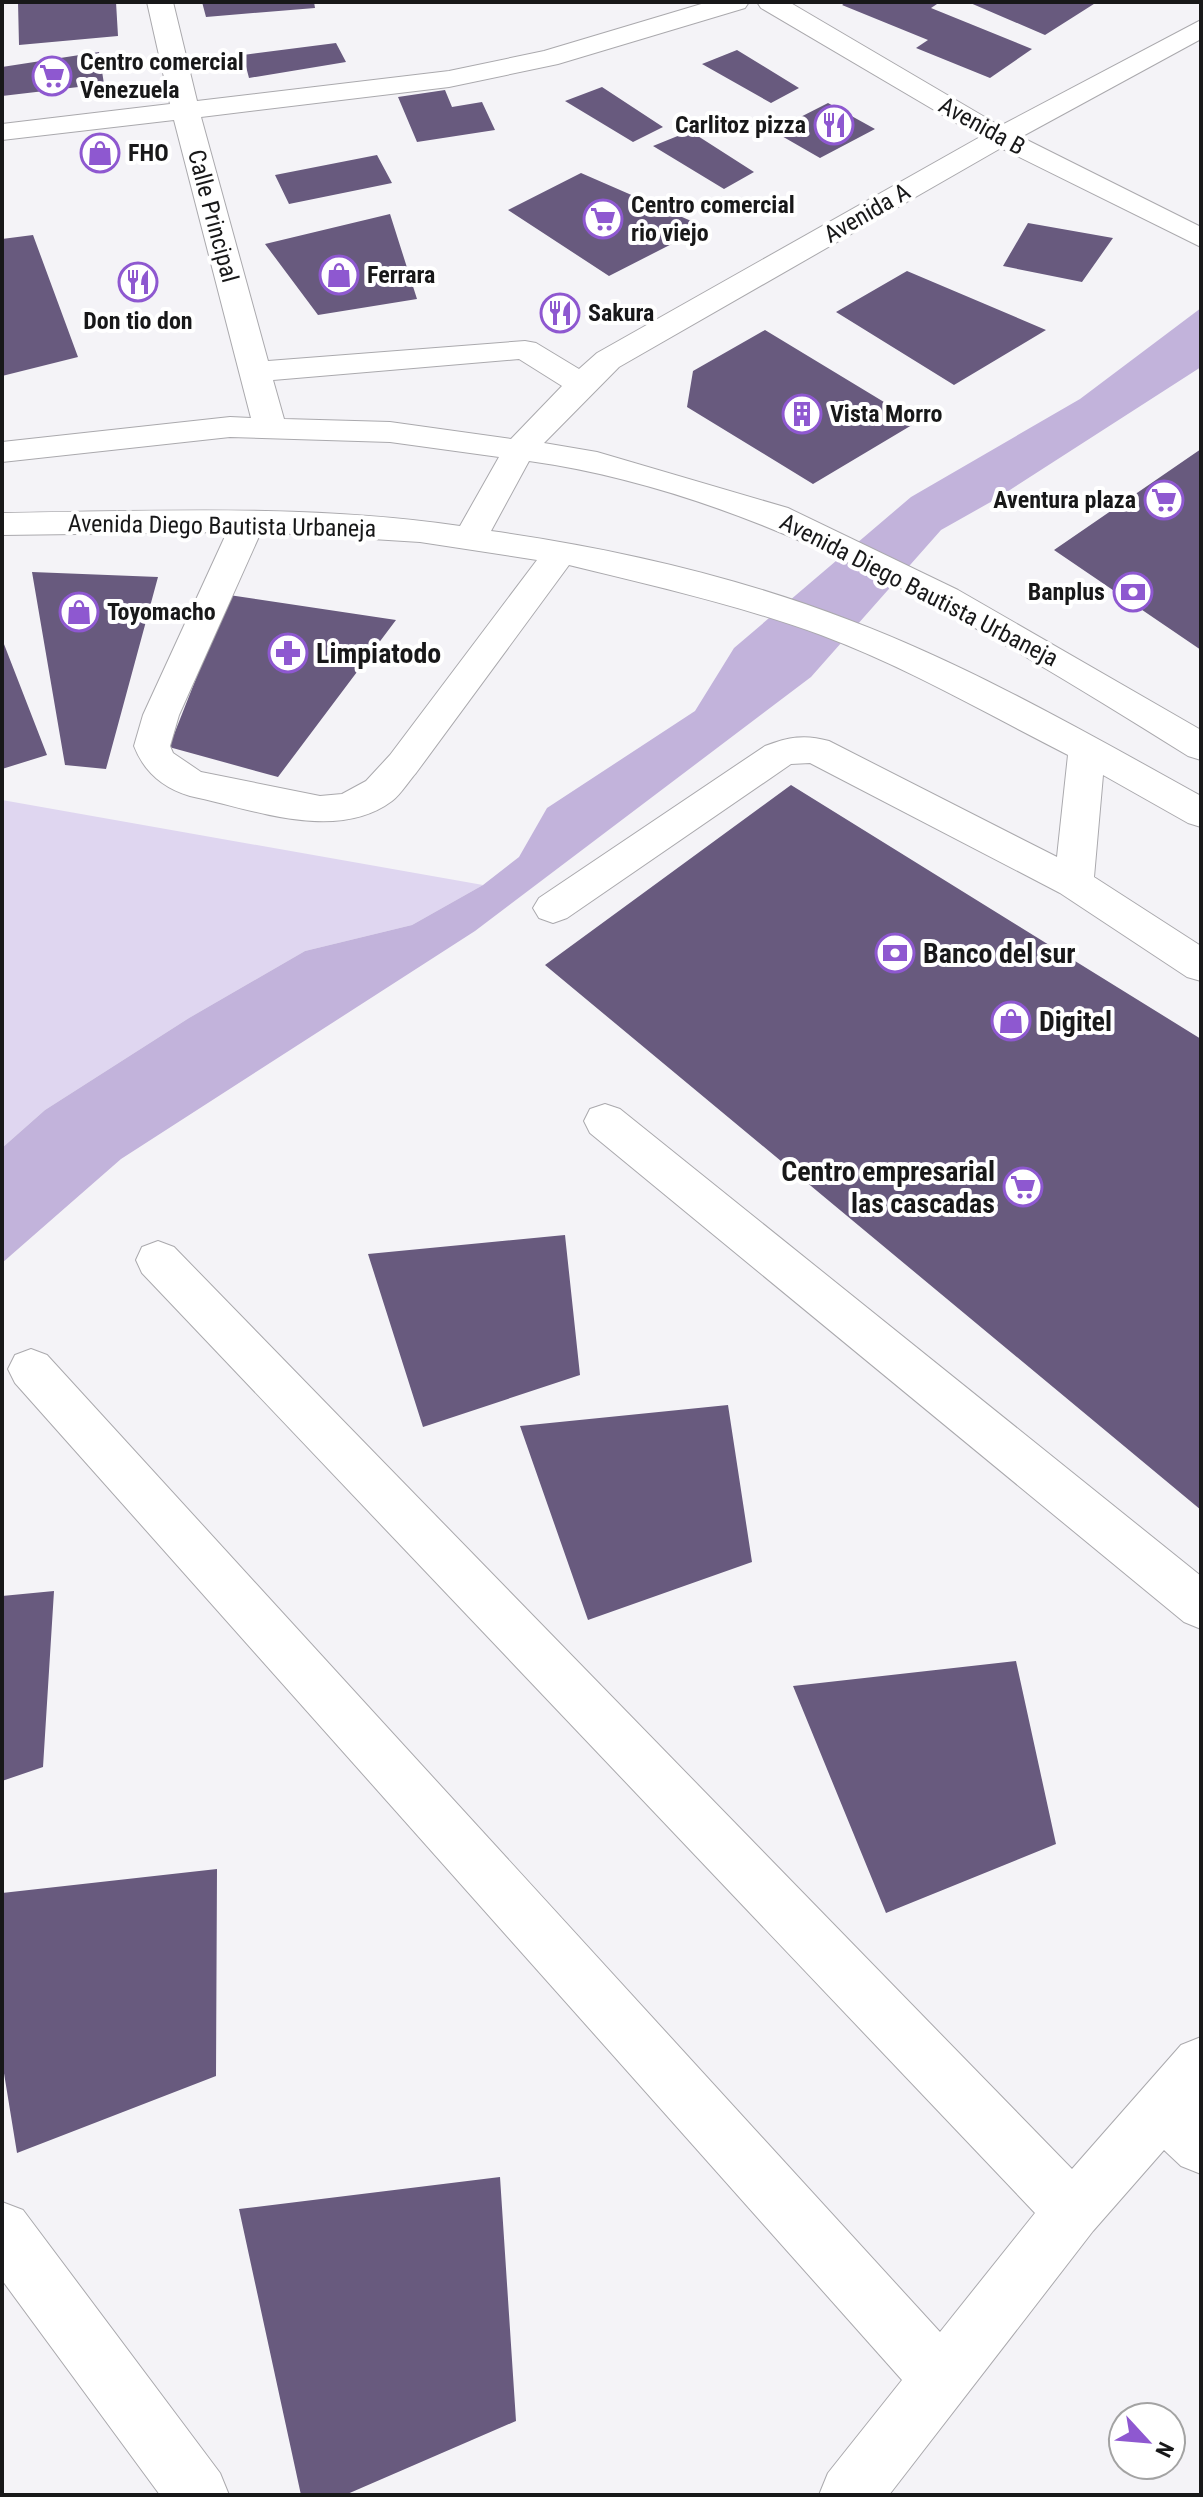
<svg xmlns="http://www.w3.org/2000/svg" width="1203" height="2497" font-family="'Roboto Condensed',sans-serif">
<style>
.green{fill:#dfd6f0}
.water{fill:#c2b3db}
.building{fill:#685a7e}
.lines{fill:none;stroke-linecap:round;stroke-linejoin:round}
.minor-casing{stroke:#aaa9ad;stroke-width:2}
.minor{fill:#fff;fill-rule:evenodd}
.labels{text-anchor:middle;stroke-width:8;stroke-linejoin:round;paint-order:stroke}
.far-poi-label{font-size:24px;font-weight:bold;fill:#181819;stroke:#fff;text-anchor:start}
.far-street-label{font-size:24px;fill:#181819;stroke:#fff}
.poi-label{font-size:28px;font-weight:bold;fill:#181819;stroke:#fff;text-anchor:start}
</style>
<rect width="100%" height="100%" fill="#f4f3f7"/>
<path class="green" d="M2,800L483,885L412,925L305,951L189,1018L45,1110L2,1148Z"/>
<path class="water" d="M1201,308V367L996,499L941,530L811,677L475,931L121,1159L2,1263V1148L45,1110L189,1018L305,951L412,925L483,885L519,857L547,808L695,711L734,648L911,497L1080,399Z"/>
<path class="building" d="M18,2H116L118,36L19,45Z
M202,2H314L315,8L206,17Z
M846,2H940L931,8L1032,49L990,78L916,48L928,40L842,5Z
M968,2H1097L1045,35Z
M336,43L346,62L249,78L243,55Z
M737,50L799,88L771,103L702,64Z
M99,52L104,84L2,96V67Z
M602,87L663,127L633,142L565,101Z
M445,90L452,107L482,102L495,130L417,142L398,97Z
M828,103L875,129L820,158L773,131Z
M690,131L754,172L724,189L653,146Z
M377,155L392,183L289,204L275,175Z
M581,173L705,227L609,276L508,210Z
M390,214L417,299L318,315L265,244Z
M1028,223L1113,238L1082,282L1003,266Z
M33,235L78,357L2,376V239Z
M907,271L1046,330L954,385L836,312Z
M765,330L917,422L813,484L687,407L693,371Z
M1201,449V650L1054,550Z
M32,572L158,577L106,769L65,765Z
M229,595L396,620L278,777L169,747Z
M2,639L47,755L2,769Z
M791,785L1201,1039V1510L545,965Z
M565,1235L580,1375L423,1427L368,1254Z
M728,1405L752,1562L588,1620L520,1426Z
M54,1591L43,1767L2,1781V1596Z
M1016,1661L1056,1844L886,1913L793,1686Z
M217,1869L216,2076L17,2153L2,2061V1893Z
M500,2177L516,2421L345,2495H301L239,2209Z"/>
<g class="lines">
<defs>
<path id="minor" d="M147,2H173L197,101L449,71L544,51L708,2H749L745,8L558,64L449,87L201,117L268,361L525,341L536,343L579,369L597,353L980,137L761,8L757,2H789L1000,126L1201,20V39L1021,137L1201,227V247L1001,148L619,367L544,443L597,452L788,508L958,590L1201,730V760L1188,756C989,631 765,494 529,461L491,531C612,548 735,576 849,620C971,666 1087,733 1201,796V827L1188,823L1103,775L1094,877L1201,946V981L1187,977L1060,893L810,763L791,764L567,918L553,923L539,918L533,908L539,898L765,746C788,737 805,734 829,741L1057,857L1068,755C987,714 907,667 821,635C739,605 654,586 569,565L416,773C408,782 401,794 392,801C336,843 252,809 190,796C163,788 144,772 134,746L143,715L227,532L2,535V513C154,511 309,504 460,526L499,457L390,442L230,437L2,462V442L230,417L251,418L174,120L2,140V124L170,104ZM519,359L562,386L511,439L390,422L284,419L273,380ZM261,532L420,542L537,560L390,755L366,781L342,794L320,796L201,772L173,753L170,746L179,715Z
M605,1104L620,1109L1201,1576V1629L1184,1622L590,1133L584,1121L590,1109Z
M158,1241L174,1247L1072,2169L1181,2045L1201,2037V2174L1181,2166L1164,2150L1093,2231L889,2495H819L828,2473L902,2380L15,1383L8,1369L15,1355L31,1349L47,1355L940,2332L1035,2213L142,1273L136,1260L142,1247Z
M2,2202L23,2210L220,2473L229,2495H160L2,2280Z"/>
</defs>
<use href="#minor" class="minor-casing"/>
<use href="#minor" class="minor"/>
</g>
<defs>
<symbol id="supermarket-ring" viewBox="-11 -11 22 22"><circle r="9.5" fill="#fff" stroke="#8e58d0" stroke-width="1.5"/><path d="M-6-5.5h2.5l.6 2H6L4.5 2H-2.5L-4.4-4H-6ZM-1.5 3.2a1.3 1.3 0 1 0 .1 0ZM3 3.2a1.3 1.3 0 1 0 .1 0Z" fill="#8e58d0"/></symbol>
<symbol id="restaurant-ring" viewBox="-11 -11 22 22"><circle r="9.5" fill="#fff" stroke="#8e58d0" stroke-width="1.5"/><path d="M-5-6h1v4h1v-4h1v4h1v-4h1v5L-1.5 .5V6h-2V.5L-5-1ZM5-6V6H3V1.5H1.5Q1.5-4 5-6Z" fill="#8e58d0"/></symbol>
<symbol id="shop-ring" viewBox="-11 -11 22 22"><circle r="9.5" fill="#fff" stroke="#8e58d0" stroke-width="1.5"/><path d="M-5-2.5h2.3a2.7 3.5 0 0 1 5.4 0H5L5.5 6h-11ZM-1.5-2.5h3a1.5 2.3 0 0 0-3 0Z" fill="#8e58d0"/></symbol>
<symbol id="building-ring" viewBox="-11 -11 22 22"><circle r="9.5" fill="#fff" stroke="#8e58d0" stroke-width="1.5"/><path d="M-4-6H4V6H1V3H-1V6H-4ZM-2.5-4.3h1.7v1.8h-1.7ZM.8-4.3h1.7v1.8H.8ZM-2.5-1h1.7V.8h-1.7ZM.8-1h1.7V.8H.8Z" fill="#8e58d0"/></symbol>
<symbol id="bank-ring" viewBox="-11 -11 22 22"><circle r="9.5" fill="#fff" stroke="#8e58d0" stroke-width="1.5"/><path d="M-6-4H6V4H-6ZM0-2.3a2.3 2.3 0 1 0 0 4.6a2.3 2.3 0 1 0 0-4.6Z" fill="#8e58d0"/></symbol>
<symbol id="pharmacy-ring" viewBox="-11 -11 22 22"><circle r="9.5" fill="#fff" stroke="#8e58d0" stroke-width="1.5"/><path d="M-2-6h4v4h4v4h-4v4h-4v-4h-4v-4h4Z" fill="#8e58d0"/></symbol>
</defs>
<g fill-rule="evenodd">
<use href="#supermarket-ring" x="30" y="54" width="44" height="44"/>
<use href="#restaurant-ring" x="812" y="103" width="44" height="44"/>
<use href="#shop-ring" x="78" y="131" width="44" height="44"/>
<use href="#supermarket-ring" x="581" y="197" width="44" height="44"/>
<use href="#shop-ring" x="317" y="253" width="44" height="44"/>
<use href="#restaurant-ring" x="116" y="260" width="44" height="44"/>
<use href="#restaurant-ring" x="538" y="291" width="44" height="44"/>
<use href="#building-ring" x="780" y="392" width="44" height="44"/>
<use href="#supermarket-ring" x="1142" y="478" width="44" height="44"/>
<use href="#bank-ring" x="1111" y="570" width="44" height="44"/>
<use href="#shop-ring" x="57" y="590" width="44" height="44"/>
<use href="#pharmacy-ring" x="266" y="631" width="44" height="44"/>
<use href="#bank-ring" x="873" y="931" width="44" height="44"/>
<use href="#shop-ring" x="989" y="999" width="44" height="44"/>
<use href="#supermarket-ring" x="1001" y="1165" width="44" height="44"/>
</g>
<g class="labels">
<g class="far-poi-label">
<text x="80" y="70">Centro comercial<tspan x="80" dy="28">Venezuela</tspan></text>
<text x="806" y="133" text-anchor="end">Carlitoz pizza</text>
<text x="128" y="161">FHO</text>
<text x="631" y="213">Centro comercial<tspan x="631" dy="28">rio viejo</tspan></text>
<text x="367" y="283">Ferrara</text>
<text x="588" y="321">Sakura</text>
<text x="138" y="329" text-anchor="middle">Don tio don</text>
<text x="830" y="422">Vista Morro</text>
<text x="1136" y="508" text-anchor="end">Aventura plaza</text>
<text x="1105" y="600" text-anchor="end">Banplus</text>
<text x="107" y="620">Toyomacho</text>
</g>
<g class="far-street-label">
<text transform="translate(982 126) rotate(29)" y="8">Avenida B</text>
<text transform="translate(867 213) rotate(-30)" y="8">Avenida A</text>
<text transform="translate(213 216) rotate(75)" y="8">Calle Principal</text>
<text transform="translate(222 526) rotate(1)" y="8">Avenida Diego Bautista Urbaneja</text>
<text transform="translate(919 590) rotate(27)" y="8">Avenida Diego Bautista Urbaneja</text>
</g>
<g class="poi-label">
<text x="316" y="663">Limpiatodo</text>
<text x="923" y="963">Banco del sur</text>
<text x="1039" y="1031">Digitel</text>
<text x="995" y="1181" text-anchor="end">Centro empresarial<tspan x="995" dy="32">las cascadas</tspan></text>
</g>
</g>
<rect width="1203" height="2497" fill="none" stroke="#181819" stroke-width="8"/>
<g transform="translate(1147 2441) rotate(116)"><circle r="38" fill="#ffffff" stroke="#a3a3a3" stroke-width="2"/>
<path d="M0-6L14 30L0 20L-14 30Z" fill="#8e58d0"/>
<text y="-12" font-size="22" font-weight="bold" text-anchor="middle" fill="#181819">N</text>
</g>
</svg>
